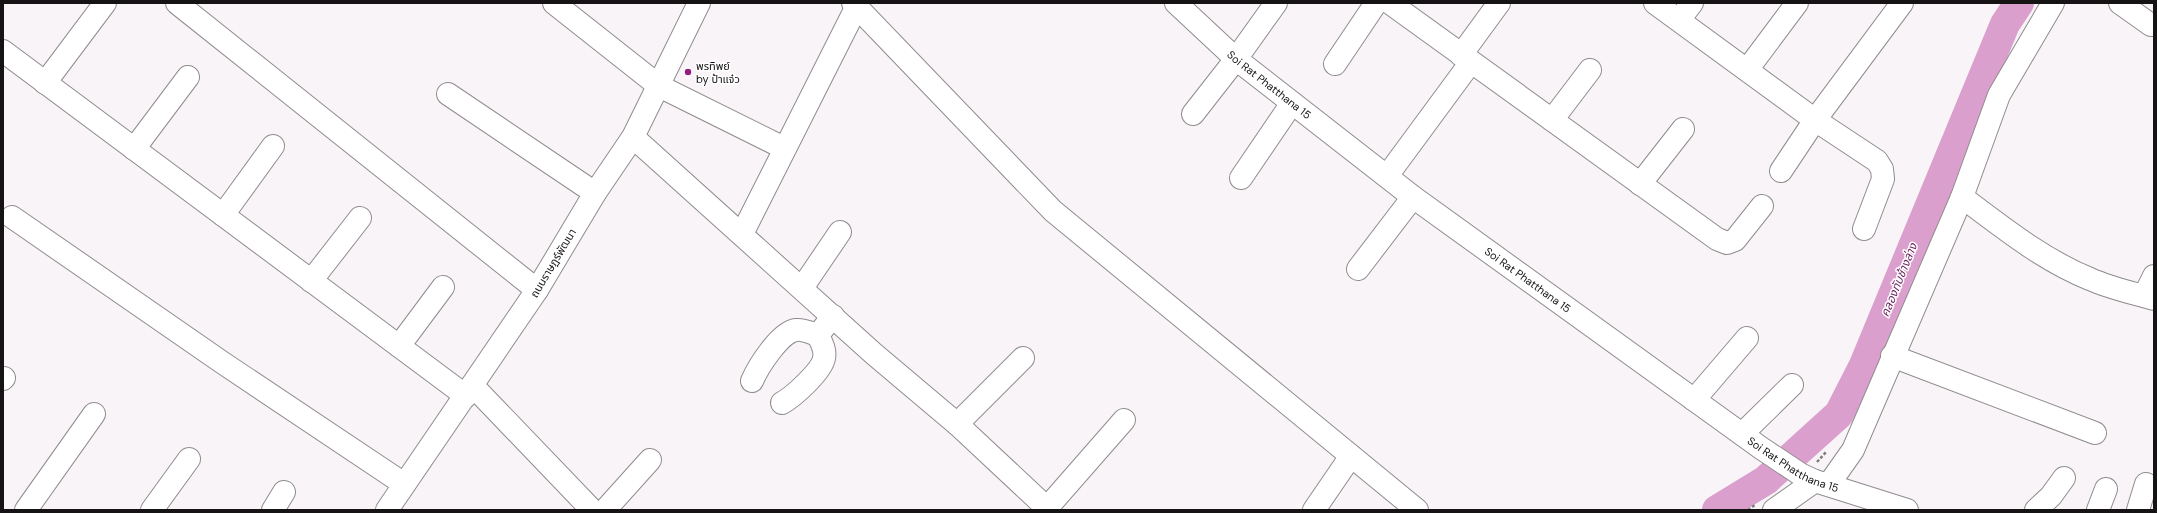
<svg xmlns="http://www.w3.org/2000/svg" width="2157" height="513" font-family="'DM Sans','Noto Sans Thai',sans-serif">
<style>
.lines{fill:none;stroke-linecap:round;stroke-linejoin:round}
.river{stroke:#db9fcd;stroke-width:30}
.minor-casing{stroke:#908c8e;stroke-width:24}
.path{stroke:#807d7f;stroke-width:2.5;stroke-dasharray:3 2;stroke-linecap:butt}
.minor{stroke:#fff;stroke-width:22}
.poi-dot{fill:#901f7f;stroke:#fff;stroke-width:1.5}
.labels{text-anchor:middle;stroke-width:3;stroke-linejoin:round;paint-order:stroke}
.poi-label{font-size:11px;fill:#151314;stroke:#fff;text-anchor:start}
.street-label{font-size:11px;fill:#151314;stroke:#fff}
.water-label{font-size:12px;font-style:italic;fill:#6d2761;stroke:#fff}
</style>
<rect width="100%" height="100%" fill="#f8f4f7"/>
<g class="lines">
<path class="river" d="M1717,510L1766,480L1839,414L1864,365L2005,24L2019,3"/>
<defs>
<g id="minor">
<path d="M177,3L537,290"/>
<path d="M554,3L659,86L784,148"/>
<path d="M853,3L1053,211L1417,510"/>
<path id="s1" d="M1176,3L1236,59L1413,197L1761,448L1800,474L1815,481L1907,510"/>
<path d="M1390,3L1717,239L1727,243L1735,240L1762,206"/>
<path d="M1655,3L1815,120L1877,161L1882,169L1883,179L1864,229"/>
<path d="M2120,3L2151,25H2154"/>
<path d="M1679,20L1692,3"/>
<path d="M3,51L466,396"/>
<path d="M1461,55L1499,3"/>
<path d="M1335,64L1376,3"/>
<path d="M1747,70L1797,3"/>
<path d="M45,83L105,3"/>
<path d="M448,94L595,193"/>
<path d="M1193,114L1236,59L1276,3"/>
<path d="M1552,120L1590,70"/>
<path d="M633,137L874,354L957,424L1049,510"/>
<path d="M134,149L188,77"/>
<path d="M1781,171L1815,120L1902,3"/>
<path d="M1387,176L1471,62"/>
<path d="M1241,178L1292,103"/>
<path d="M1640,184L1683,129"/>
<path d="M1962,197C2002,227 2043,260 2090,279C2110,288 2133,293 2154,299"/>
<path d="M223,215L273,146"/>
<path d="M12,217L223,363L404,484"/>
<path d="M742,234L857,6"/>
<path d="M1358,269L1413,197"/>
<path d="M311,281L360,218"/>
<path d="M802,288L840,232"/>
<path d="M2144,296L2154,276"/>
<path d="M399,346L443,287"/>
<path d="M1892,356L2095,433"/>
<path d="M3,379L4,378"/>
<path d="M752,381C758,367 780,332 796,330C803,329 811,333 818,335"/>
<path d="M473,386L592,510"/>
<path d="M1694,400L1747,338"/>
<path d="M782,403C793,397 822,371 824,358C826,350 821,342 818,335L833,316"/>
<path d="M957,424L1023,358"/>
<path d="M1742,434L1792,385"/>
<path d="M1829,484L1853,450L1962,197L1999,95L2053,3"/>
<path d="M1047,508L1124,420"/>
<path d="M26,510L94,414"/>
<path d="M152,510L189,459"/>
<path d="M273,510L284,492"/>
<path d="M387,510L537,290L595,193L633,137L699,3"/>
<path d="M605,510L650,460"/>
<path d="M1314,510L1351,456"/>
<path d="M1774,510L1815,481"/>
<path d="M2036,510L2051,496L2064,478"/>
<path d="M2098,510L2106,489"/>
<path d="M2138,510L2146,484"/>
</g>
</defs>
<use href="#minor" class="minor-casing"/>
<path class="path" d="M1817,462L1827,451
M1748,510L1755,505"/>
<use href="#minor" class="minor"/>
</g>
<circle class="poi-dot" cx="688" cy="72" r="4"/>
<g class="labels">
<g class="poi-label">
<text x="696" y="70">พรทิพย์<tspan x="696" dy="13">by ป้าแจ๋ว</tspan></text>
</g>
<g class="street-label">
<text dy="4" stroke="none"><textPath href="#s1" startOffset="124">Soi Rat Phatthana 15</textPath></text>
<text transform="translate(553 263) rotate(-59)" y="4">ถนนราษฏร์พัฒนา</text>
<text dy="4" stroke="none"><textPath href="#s1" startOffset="448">Soi Rat Phatthana 15</textPath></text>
<text dy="4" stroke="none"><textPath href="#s1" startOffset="772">Soi Rat Phatthana 15</textPath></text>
</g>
<g class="water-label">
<text transform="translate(1899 280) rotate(-68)" y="4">คลองทับช้างล่าง</text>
</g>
</g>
<rect width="2157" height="513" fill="none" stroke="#151314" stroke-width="8"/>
</svg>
